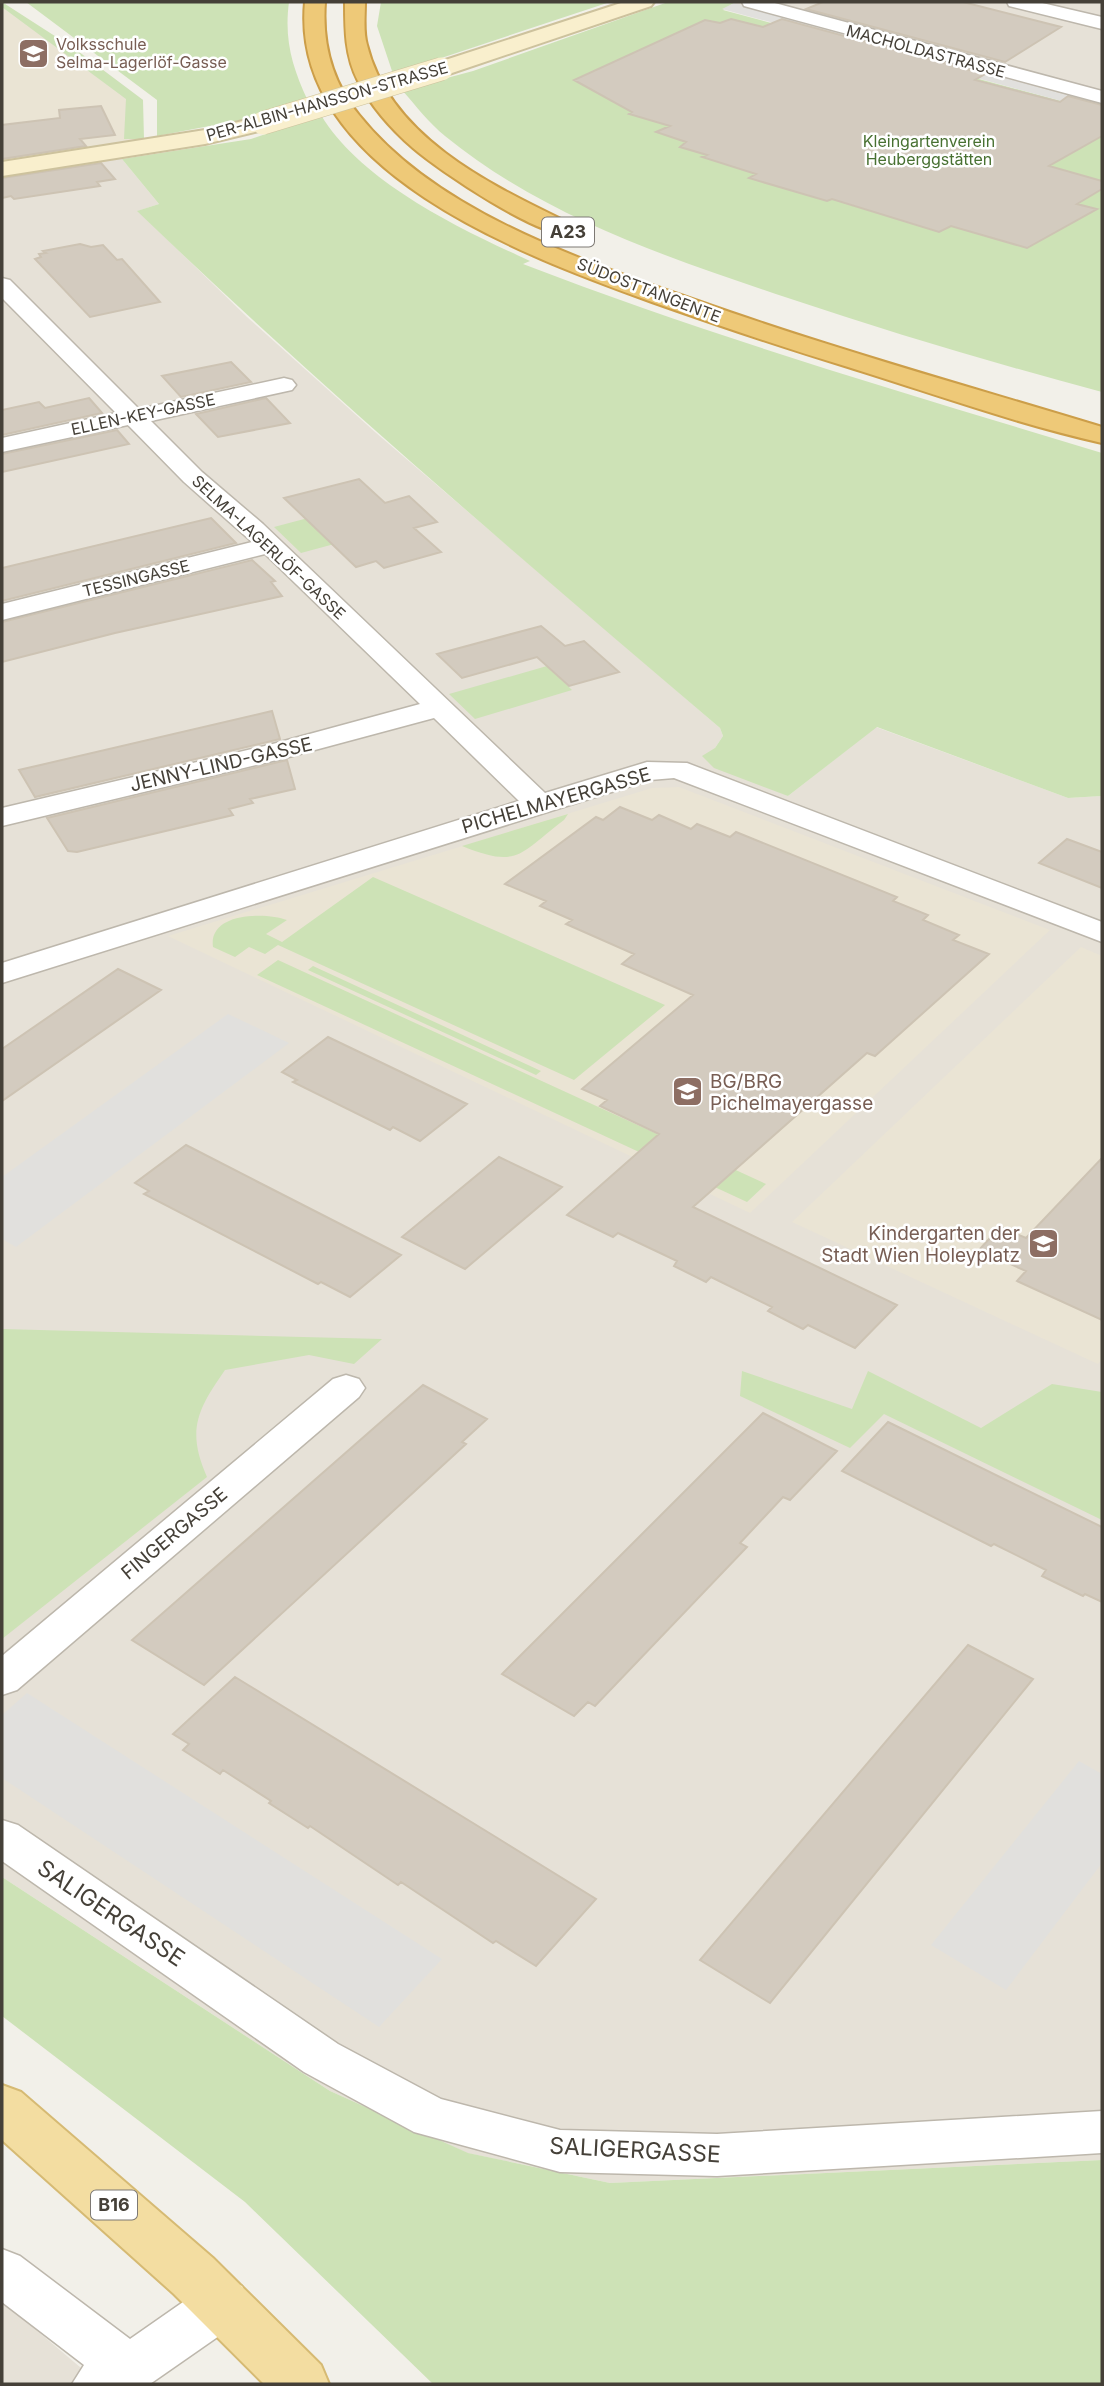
<svg xmlns="http://www.w3.org/2000/svg" width="1104" height="2386" font-family="Inter,sans-serif">
<style>
.residential{fill:#e6e1d7}
.education{fill:#eae4d4}
.green{fill:#cde2b6}
.parking{fill:#e1e0dd}
.building{fill:#d3cbbf;stroke:#cdc3b3;stroke-width:2}
.lines{fill:none;stroke-linecap:round;stroke-linejoin:round}
.street-casing{stroke:#bdb7ac;stroke-width:3}
.secondary-casing{stroke:#cdc29d;stroke-width:4}
.primary-casing{stroke:#d6ba73;stroke-width:4}
.highway-casing{stroke:#cc9e49;stroke-width:4}
.street{fill:#fff;fill-rule:evenodd}
.secondary{fill:#f9efcd;fill-rule:evenodd}
.primary{fill:#f3dda1;fill-rule:evenodd}
.highway{fill:#eec978;fill-rule:evenodd}
.secondary-bridge-casing{stroke:#cdc29d;stroke-width:24;stroke-linecap:butt}
.secondary-bridge{stroke:#f9efcd;stroke-width:23}
.labels{text-anchor:middle;stroke-width:5;stroke-linejoin:round;paint-order:stroke}
.far-education-label{font-size:16px;fill:#785e54;stroke:#fff;text-anchor:start}
.far-street-label{font-size:16px;fill:#454038;stroke:#fff}
.far-park-label{font-size:16px;fill:#487132;stroke:#fff}
.shield{fill:#fff;stroke:#7d7974;stroke-width:2}
.shield-label{font-size:18px;font-weight:bold;fill:#454038}
.street-label{font-size:19px;fill:#454038;stroke:#fff}
.education-label{font-size:19px;fill:#785e54;stroke:#fff;text-anchor:start}
.near-street-label{font-size:23px;fill:#454038;stroke:#fff}
</style>
<rect width="100%" height="100%" fill="#f2f0e9"/>
<path class="residential" d="M728,2H1102V105L863,41Z
M2,4L75,49L143,100V140L122,159L159,204L138,211L247,317L375,432L720,728L723,736L715,748L788,796L876,727L1068,798L1102,796V2160L610,2183L467,2153L330,2091L2,1877Z
M2,2301L100,2384H2Z"/>
<path class="education" d="M2,7L126,99L124,139L143,140L2,163Z
M679,787L1050,930L750,1213L168,936L652,788Z
M1081,947L1102,956V1359L1098,1364L792,1222Z"/>
<path class="green" d="M2,2L75,49L143,100L144,139H124L126,99L2,7Z
M26,2H289C284,39 292,67 308,101L241,120L157,136V100Z
M381,2H610L393,74L377,26Z
M668,2H728L734,3L723,10L1102,112V392C997,364 892,333 788,298C669,258 544,217 445,136C429,123 416,106 402,90L473,71Z
M321,115C361,182 460,229 530,261L523,264C712,337 908,394 1102,453V796L1068,798L877,727L788,796L714,768L702,756L715,748L723,736L720,728C522,559 324,391 137,211L159,204L122,159L251,139Z
M357,505L386,530L301,553L274,527Z
M547,666L572,690L475,719L449,694Z
M568,814L564,820C519,854 519,869 462,846Z
M373,877L665,1005L574,1080L278,945L265,954L249,947L235,957L213,947C208,912 266,912 287,920L266,934L282,942Z
M278,960L766,1184L747,1202L257,975Z
M313,966L541,1071L536,1075L308,970Z
M2,1329L382,1339L354,1364L309,1355L225,1370C198,1409 186,1430 207,1477L2,1639Z
M742,1371L852,1409L868,1371L981,1428L1052,1384L1102,1392V1520L884,1414L850,1448L740,1396Z
M2,1877L330,2091L468,2153L610,2183L1102,2160V2384H433L245,2202L2,2016Z"/>
<path class="parking" d="M734,3L1102,105V112L722,9Z
M228,1014L289,1043L16,1247L2,1239V1177Z
M27,1693L442,1959L379,2027L2,1778V1715Z
M1079,1761L1102,1774V1863L1006,1990L931,1945Z"/>
<path class="building" d="M823,2H963L1061,27L1005,62L806,9Z
M731,19L763,27L782,19L985,74L975,80L1060,102L1068,96L1102,105V136L1049,166L1102,181V189L1077,204L1097,209L1027,248L951,226L939,232L832,199L827,201L749,178L756,174L702,157L707,155L680,147L686,142L656,132L670,126L629,114L632,112L574,80L705,20L720,23Z
M101,106L115,135L80,139L86,146L2,159V125L60,118L59,110Z
M101,163L115,179L97,182L100,186L14,199L11,196L2,198V178Z
M80,244L91,247L103,245L117,260L122,259L160,302L90,317L35,259L41,257L39,254L46,253L43,251Z
M231,362L251,382L181,397L162,376Z
M89,398L102,413L2,435V410L39,402L45,408Z
M266,398L290,423L218,437L196,414Z
M117,430L129,444L2,472V454Z
M359,479L385,503L409,496L437,522L414,528L441,552L384,568L376,561L356,567L284,498Z
M211,518L236,543L2,601V568Z
M252,560L275,581L271,582L282,596L115,633L2,662V622Z
M541,626L565,646L584,641L619,672L569,686L537,657L462,678L437,654Z
M272,711L280,739L35,797L19,770Z
M287,760L295,789L250,799L253,803L229,809L233,815L77,852L68,851L47,818Z
M620,807L652,820L659,815L691,829L697,824L730,837L736,832L897,897L893,901L928,915L923,920L959,935L953,940L989,954L875,1056L867,1053L693,1207L897,1305L855,1348L808,1325L803,1329L768,1311L772,1307L711,1277L706,1282L674,1266L677,1261L618,1233L613,1237L567,1215L659,1134L600,1106L607,1100L582,1089L693,995L622,964L634,954L566,924L572,920L540,906L546,901L505,884L596,817L603,820Z
M1067,839L1102,852V888L1039,863Z
M118,969L161,990L2,1101V1049Z
M328,1037L401,1072L467,1104L420,1141L393,1127L390,1130L293,1082L297,1080L282,1072Z
M186,1145L258,1182L401,1255L350,1297L321,1282L318,1284L144,1194L149,1191L135,1183Z
M499,1157L562,1187L465,1269L402,1237Z
M1102,1158V1320L1017,1281L1026,1271L979,1250L1000,1227L1026,1238Z
M423,1385L487,1419L462,1442L466,1444L204,1685L132,1640Z
M763,1413L837,1451L790,1500L783,1497L740,1543L747,1547L595,1706L588,1702L574,1716L502,1674Z
M888,1422L1102,1527V1602L1085,1594L1083,1596L1042,1576L1046,1570L994,1544L991,1546L842,1471Z
M968,1645L1033,1679L770,2003L700,1960Z
M235,1677L499,1839L596,1899L536,1966L496,1941L493,1943L401,1882L398,1885L310,1826L308,1828L269,1803L271,1801L223,1770L220,1774L183,1750L189,1744L173,1734Z"/>
<g class="lines">
<defs>
<path id="street" d="M742,2H771L1102,91V103L744,6Z
M1007,2H1038L1102,17V29L1009,6Z
M2,278L10,280L139,409L284,378L292,380L296,385L292,390L151,421L202,472L263,524L545,793L647,762L687,763L1102,922V942L674,778L650,780L2,983V963L519,801L434,718L285,758L2,826V808L269,745L420,704L265,554L2,620V604L252,542L184,482L128,425L2,452V438L116,413L2,298Z
M346,1375L359,1379L365,1388L359,1397L17,1690L2,1695V1656L333,1379Z
M2,1820L18,1825L338,2044L441,2099L560,2130L717,2134L1102,2111V2153L717,2176L560,2172L414,2132L304,2072L2,1861Z
M2,2249L20,2256L130,2339L206,2286L224,2280L242,2286L249,2303L242,2320L150,2384H72L84,2365L2,2302Z"/>
<path id="secondary" d="M624,2H654L651,6L449,74H433L430,69L433,64Z
M263,116L274,123L271,128L205,144L2,176V162L205,130Z"/>
<path id="primary" d="M2,2085L21,2092L213,2258L321,2365L329,2384H264L174,2294L2,2140Z"/>
<path id="highway" d="M305,2H325C322,44 332,82 359,115C437,213 584,261 698,301C831,348 967,386 1102,427V443C1017,424 932,393 848,367C782,347 717,325 652,302C525,256 289,170 305,2Z
M345,2H365C365,16 363,32 367,45C390,138 493,186 571,224L575,229L571,234C543,241 437,169 413,148C391,129 371,106 358,81C345,56 345,29 345,2Z"/>
</defs>
<use href="#street" class="street-casing"/>
<use href="#secondary" class="secondary-casing"/>
<use href="#primary" class="primary-casing"/>
<use href="#highway" class="highway-casing"/>
<use href="#street" class="street"/>
<use href="#secondary" class="secondary"/>
<use href="#primary" class="primary"/>
<use href="#highway" class="highway"/>
<defs>
<path id="secondary-bridge" d="M263,123L441,69"/>
</defs>
<use href="#secondary-bridge" class="secondary-bridge-casing"/>
<use href="#secondary-bridge" class="secondary-bridge"/>
</g>
<defs>
<symbol id="school-square" viewBox="-11 -11 22 22"><rect x="-9" y="-9" width="18" height="18" rx="4" fill="#8d6e63" stroke="#fff"/><path d="M0-5L7-2L0 1L-7-2ZM-4 1L0 2.5L4 1V4Q0 6-4 4Z" fill="#fff"/></symbol>
</defs>
<g fill-rule="evenodd">
<use href="#school-square" x="16" y="36" width="35" height="35"/>
<use href="#school-square" x="670" y="1074" width="35" height="35"/>
<use href="#school-square" x="1026" y="1226" width="35" height="35"/>
</g>
<g class="labels">
<g class="far-education-label">
<text x="56" y="50">Volksschule<tspan x="56" dy="18">Selma-Lagerlöf-Gasse</tspan></text>
</g>
<g class="far-street-label">
<text transform="translate(926 51) rotate(15)" y="6">MACHOLDASTRASSE</text>
<text transform="translate(327 101) rotate(-16)" y="6">PER-ALBIN-HANSSON-STRASSE</text>
<text transform="translate(649 290) rotate(21)" y="6">SÜDOSTTANGENTE</text>
<text transform="translate(143 414) rotate(-12)" y="6">ELLEN-KEY-GASSE</text>
<text transform="translate(269 547) rotate(43)" y="6">SELMA-LAGERLÖF-GASSE</text>
<text transform="translate(136 578) rotate(-14)" y="6">TESSINGASSE</text>
</g>
<g class="far-park-label">
<text x="929" y="147">Kleingartenverein<tspan x="929" dy="18">Heuberggstätten</tspan></text>
</g>
<g class="shield">
<rect x="542" y="217.5" width="52" height="29" rx="5"/>
<rect x="91" y="2190.5" width="46" height="29" rx="5"/>
</g>
<g class="shield-label">
<text x="568" y="238">A23</text>
<text x="114" y="2211">B16</text>
</g>
<g class="street-label">
<text transform="translate(221 764) rotate(-13)" y="7">JENNY-LIND-GASSE</text>
<text transform="translate(556 800) rotate(-16)" y="7">PICHELMAYERGASSE</text>
<text transform="translate(174 1533) rotate(-40)" y="7">FINGERGASSE</text>
</g>
<g class="education-label">
<text x="710" y="1088">BG/BRG<tspan x="710" dy="22">Pichelmayergasse</tspan></text>
<text x="1020" y="1240" text-anchor="end">Kindergarten der<tspan x="1020" dy="22">Stadt Wien Holeyplatz</tspan></text>
</g>
<g class="near-street-label">
<text transform="translate(111 1913) rotate(34)" y="8">SALIGERGASSE</text>
<text transform="translate(635 2150) rotate(3)" y="8">SALIGERGASSE</text>
</g>
</g>
<rect width="1104" height="2386" fill="none" stroke="#454038" stroke-width="7"/>
</svg>
